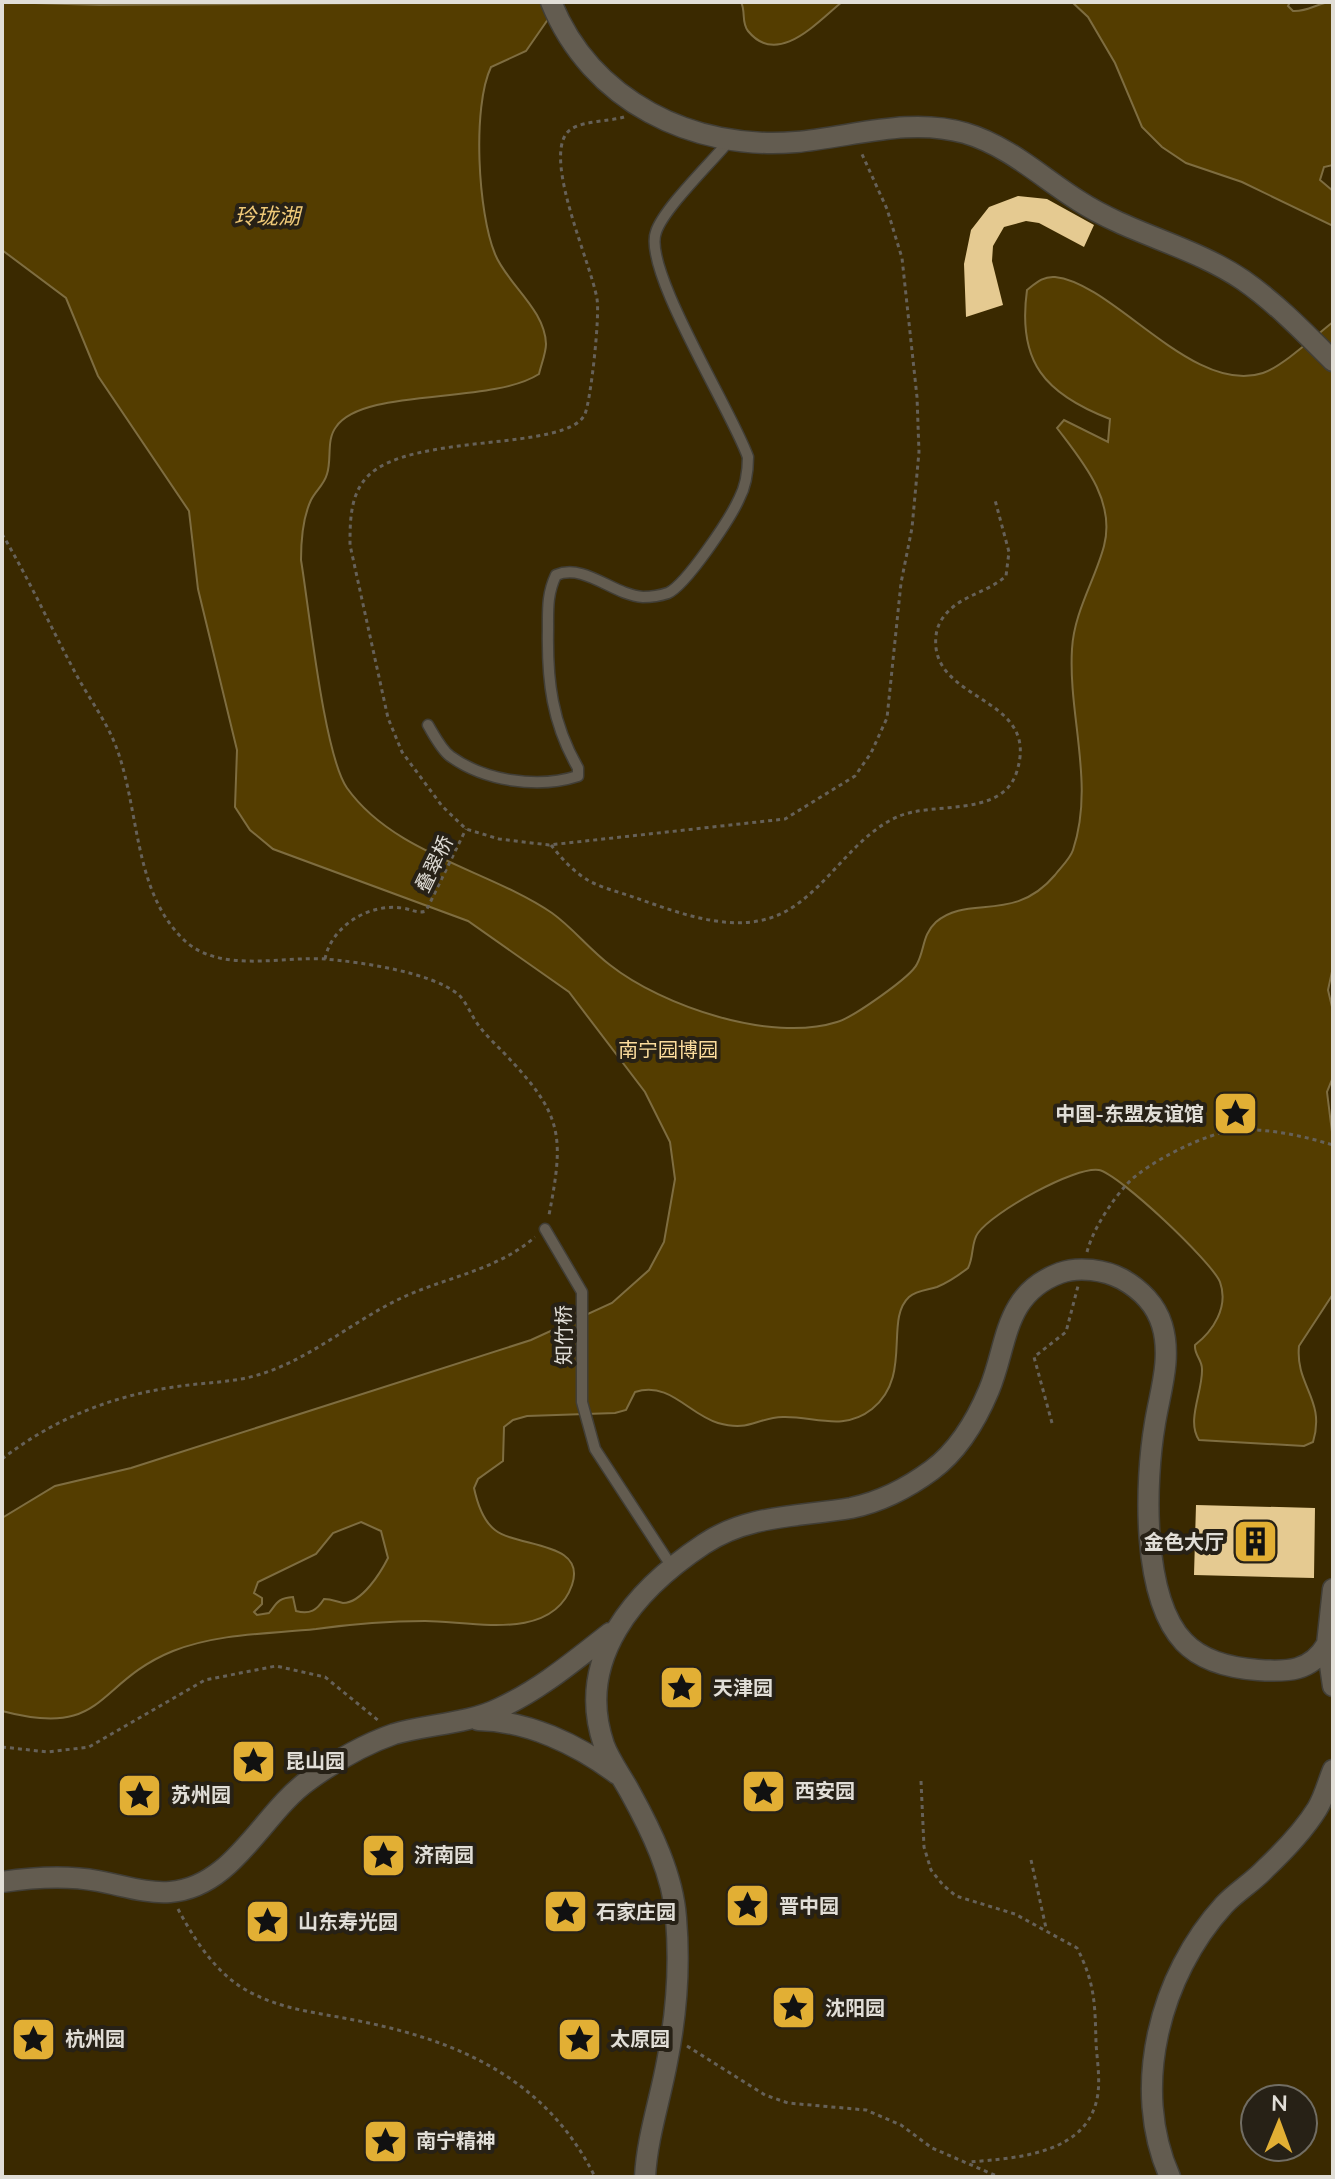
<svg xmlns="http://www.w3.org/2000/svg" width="1335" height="2179" font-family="Mulish,'Noto Sans SC',sans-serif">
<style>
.green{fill:#3a2900;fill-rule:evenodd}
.water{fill:#543d00;stroke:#7e6d40;stroke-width:2;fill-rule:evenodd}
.building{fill:#e5ca91}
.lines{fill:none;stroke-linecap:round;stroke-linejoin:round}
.lane-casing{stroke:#413e36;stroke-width:13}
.street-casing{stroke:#413e36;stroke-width:23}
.path{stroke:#666158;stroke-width:3;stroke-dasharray:4 4;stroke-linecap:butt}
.lane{stroke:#635c50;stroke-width:10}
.street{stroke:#635c50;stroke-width:20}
.labels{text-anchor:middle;stroke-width:8;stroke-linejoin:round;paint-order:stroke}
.street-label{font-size:20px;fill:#e1ded7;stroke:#272116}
.park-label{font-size:20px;fill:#fbdc9d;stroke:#272116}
.poi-label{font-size:20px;font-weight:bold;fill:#e1ded7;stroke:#272116;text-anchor:start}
.water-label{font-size:22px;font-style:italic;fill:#efc978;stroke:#272116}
</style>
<rect width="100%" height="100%" fill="#272116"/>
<path class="green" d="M2,2H1333V2177H2ZM1255,2099H1303V2147H1255Z"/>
<path class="water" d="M2,2L99,5L560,2L526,51L491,67C472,107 478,213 495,254C507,284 545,309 546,344C546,353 541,365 539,374C491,405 363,387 336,427C326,440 332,459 327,474C324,485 316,490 311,500C303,517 301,541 301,560C309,608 324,755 347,788C394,854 489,870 552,913C573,928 589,949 610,965C662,1006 771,1043 837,1022C852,1018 911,977 917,964C925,949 922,935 936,922C968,894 1014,924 1055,875C1061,867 1070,859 1073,850C1095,784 1068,716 1072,649C1074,612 1095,580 1104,546C1116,500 1082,461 1057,428L1064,420L1108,442L1110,419C1045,394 1017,362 1027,290C1036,283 1043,276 1055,277C1114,283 1193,396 1263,373C1283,366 1315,336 1333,322V967L1328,990L1333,1011V1077L1327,1092L1333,1140V1294L1299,1346C1295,1386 1326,1399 1313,1442L1304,1446L1199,1440C1186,1421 1203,1391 1202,1369C1202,1359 1194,1355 1195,1345C1213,1331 1229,1307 1220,1282C1212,1262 1119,1174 1099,1170C1075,1166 993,1212 978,1233C971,1242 974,1257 968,1268C959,1275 949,1282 937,1287C928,1290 917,1290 909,1297C884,1320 913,1376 872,1409C843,1432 814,1416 783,1417C755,1418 750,1432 718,1423C688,1414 670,1381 635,1392L626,1410L615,1413L527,1416L513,1420L504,1427L503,1461L478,1479L474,1488C477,1502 482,1520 495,1530C518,1548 587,1541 572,1585C552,1643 470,1621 425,1621C389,1621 352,1624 316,1629C269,1634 219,1633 173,1651C94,1683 107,1739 2,1711V1518L55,1486L131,1468L531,1340L612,1303L649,1270L664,1242L675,1179L670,1142L645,1092L569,992L468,921L273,849L250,830L235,807L237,750L198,589L189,511L98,376L66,298L2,250ZM361,1522L381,1531L388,1558C381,1572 362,1603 343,1603C337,1602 332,1599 324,1599C317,1610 310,1615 296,1611L293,1597C278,1598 277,1603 269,1613L257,1615L254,1612L262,1604V1598L254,1593L258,1582L316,1554L333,1533Z
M741,2H842C818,21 778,68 748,31C741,22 746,12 741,2Z
M1072,2H1290L1288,6L1293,11C1309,12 1318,2 1333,2V165L1324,167L1320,180L1333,191V226L1242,182L1186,163L1162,147L1142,127L1115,63L1088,17Z"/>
<path class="building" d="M1018,196L1047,199L1094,225L1084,247L1039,223L1026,221L1004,227L993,246L992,261L1003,305L966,317L964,264L971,230L989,207Z
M1196,1505L1315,1508L1314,1578L1194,1575Z"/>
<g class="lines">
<defs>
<path id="lane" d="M428,725C434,735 441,749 450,756C484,781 538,789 578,776V768C552,723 547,681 548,630C548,609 547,594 556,575C585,563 613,595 643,597C650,597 662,595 668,593C686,585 730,519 739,499C746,486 748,472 748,457C732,411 642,269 656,232C664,208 711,163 729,141
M545,1229L582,1292V1402L595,1449L672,1567"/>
<path id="street" d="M551,2C591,101 693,151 796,142C852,137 909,117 965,133C1009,146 1041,177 1079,201C1130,234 1193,246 1243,280C1276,303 1305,333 1333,361
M1333,1589L1327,1644L1333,1686
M478,1720C528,1721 577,1744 617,1774
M2,1882C35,1877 66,1875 98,1881C121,1885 147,1894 170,1892C234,1887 262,1813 309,1780C334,1762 365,1744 394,1734C429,1724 467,1724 500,1708C541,1689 575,1660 610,1633
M645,2177C647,2138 660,2100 667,2062C676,2017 680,1965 676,1918C673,1875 651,1830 630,1792C622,1777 610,1761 604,1745C574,1658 636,1589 704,1544C749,1514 800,1517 851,1508C880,1502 909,1487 932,1470C959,1450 976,1421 989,1390C1008,1345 1003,1294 1060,1273C1079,1266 1105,1270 1122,1279C1140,1289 1156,1305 1162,1325C1172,1358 1160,1392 1155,1423C1145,1481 1141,1597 1184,1642C1203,1662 1231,1668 1258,1670C1287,1672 1311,1672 1327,1644
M1170,2177C1130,2088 1160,1975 1224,1905C1236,1892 1253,1882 1265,1869C1283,1852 1304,1830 1317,1809C1324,1798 1328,1782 1333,1770"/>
</defs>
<use href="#lane" class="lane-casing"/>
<use href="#street" class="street-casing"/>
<path class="path" d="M624,117C608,122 576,120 566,134C545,165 591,263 597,299C600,316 591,399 585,414C568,452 411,432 368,476C350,494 350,521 350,545L388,718L402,752L442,806L466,829L499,839L549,845L785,819L855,776L871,753L887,718L901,583L912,528L919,452L917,397L902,258L887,209L861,152
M2,534C29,579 51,628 76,674C87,695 102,715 112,737C141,801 130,888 184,940C220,974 281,956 325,959C360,962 432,972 459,995C467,1003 472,1017 479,1026C486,1035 495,1044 503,1052C562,1114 565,1133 549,1215
M551,845C561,858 572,870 586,879C600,888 620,892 636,898C685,915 745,939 793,907C831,882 855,836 897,817C932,801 1000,818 1016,774C1042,699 943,703 936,648C935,638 936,628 942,619C958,595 986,594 1006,576L1009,552L995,500
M325,959C331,927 368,903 402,908C411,909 417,914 426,911L466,829
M1087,1252C1093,1229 1111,1202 1127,1184C1146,1163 1208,1132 1236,1130C1268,1128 1303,1136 1333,1145
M1052,1423L1034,1357L1066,1332L1078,1286
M2,1459C52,1420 111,1396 174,1387C198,1383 222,1383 246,1378C306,1365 353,1319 408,1295C452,1276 498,1269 535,1237
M2,1747L48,1752L89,1747L205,1680L276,1666L325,1677L379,1721
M921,1781L924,1847L931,1870L943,1885L956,1896L1015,1914L1077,1948C1095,1983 1095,2004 1096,2043C1097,2059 1100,2077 1098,2093C1090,2154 1018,2158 969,2162
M1031,1860L1046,1928
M178,1909C193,1937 212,1967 238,1985C274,2009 314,2012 354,2020C457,2040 546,2078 595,2177
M687,2046L765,2095L788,2103L866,2110L901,2125L932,2148L999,2177"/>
<use href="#lane" class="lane"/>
<use href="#street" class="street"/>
</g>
<defs>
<symbol id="sight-square" viewBox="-11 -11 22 22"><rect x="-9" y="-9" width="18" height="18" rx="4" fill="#e2af34" stroke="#272116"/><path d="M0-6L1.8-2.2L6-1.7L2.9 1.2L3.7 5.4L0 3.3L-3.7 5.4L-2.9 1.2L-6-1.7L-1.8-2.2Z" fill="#111"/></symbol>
<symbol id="building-square" viewBox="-11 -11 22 22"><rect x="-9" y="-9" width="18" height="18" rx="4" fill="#e2af34" stroke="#272116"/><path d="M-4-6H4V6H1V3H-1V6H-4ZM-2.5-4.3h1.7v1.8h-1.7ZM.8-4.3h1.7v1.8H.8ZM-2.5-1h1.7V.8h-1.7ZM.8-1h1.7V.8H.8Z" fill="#111"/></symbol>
</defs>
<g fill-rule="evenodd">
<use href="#sight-square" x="1210" y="1088" width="51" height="51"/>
<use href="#building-square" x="1230" y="1516" width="51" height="51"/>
<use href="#sight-square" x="656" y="1662" width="51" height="51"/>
<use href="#sight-square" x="228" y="1736" width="51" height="51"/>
<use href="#sight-square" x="738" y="1766" width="51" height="51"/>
<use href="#sight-square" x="114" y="1770" width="51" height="51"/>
<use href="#sight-square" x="358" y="1830" width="51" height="51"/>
<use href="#sight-square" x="722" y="1880" width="51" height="51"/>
<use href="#sight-square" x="540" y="1886" width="51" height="51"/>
<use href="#sight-square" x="242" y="1896" width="51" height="51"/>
<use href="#sight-square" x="768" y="1982" width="51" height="51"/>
<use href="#sight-square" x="8" y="2014" width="51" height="51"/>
<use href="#sight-square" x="554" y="2014" width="51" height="51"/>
<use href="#sight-square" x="360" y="2116" width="51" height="51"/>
</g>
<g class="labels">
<g class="street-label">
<text transform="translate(434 864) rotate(-64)" y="7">叠翠桥</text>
<text transform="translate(564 1335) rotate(-90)" y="7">知竹桥</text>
</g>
<g class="park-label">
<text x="668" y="1057">南宁园博园</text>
</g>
<g class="poi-label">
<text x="1204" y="1121" text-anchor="end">中国-东盟友谊馆</text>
<text x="1224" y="1549" text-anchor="end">金色大厅</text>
<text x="713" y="1695">天津园</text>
<text x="285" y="1768">昆山园</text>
<text x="795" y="1798">西安园</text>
<text x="171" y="1802">苏州园</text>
<text x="414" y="1862">济南园</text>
<text x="779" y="1913">晋中园</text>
<text x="596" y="1919">石家庄园</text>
<text x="298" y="1929">山东寿光园</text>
<text x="825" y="2015">沈阳园</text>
<text x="65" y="2046">杭州园</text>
<text x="610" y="2046">太原园</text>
<text x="416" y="2148">南宁精神</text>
</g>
<g class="water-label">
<text x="267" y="224">玲珑湖</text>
</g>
</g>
<rect width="1335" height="2179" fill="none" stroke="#e1ded7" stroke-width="8"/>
<g transform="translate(1279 2123) rotate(1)"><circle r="38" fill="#272116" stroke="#716d63" stroke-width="2"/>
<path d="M0-6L14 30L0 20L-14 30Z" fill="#e2af34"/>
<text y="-12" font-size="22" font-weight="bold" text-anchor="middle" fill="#e1ded7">N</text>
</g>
</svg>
